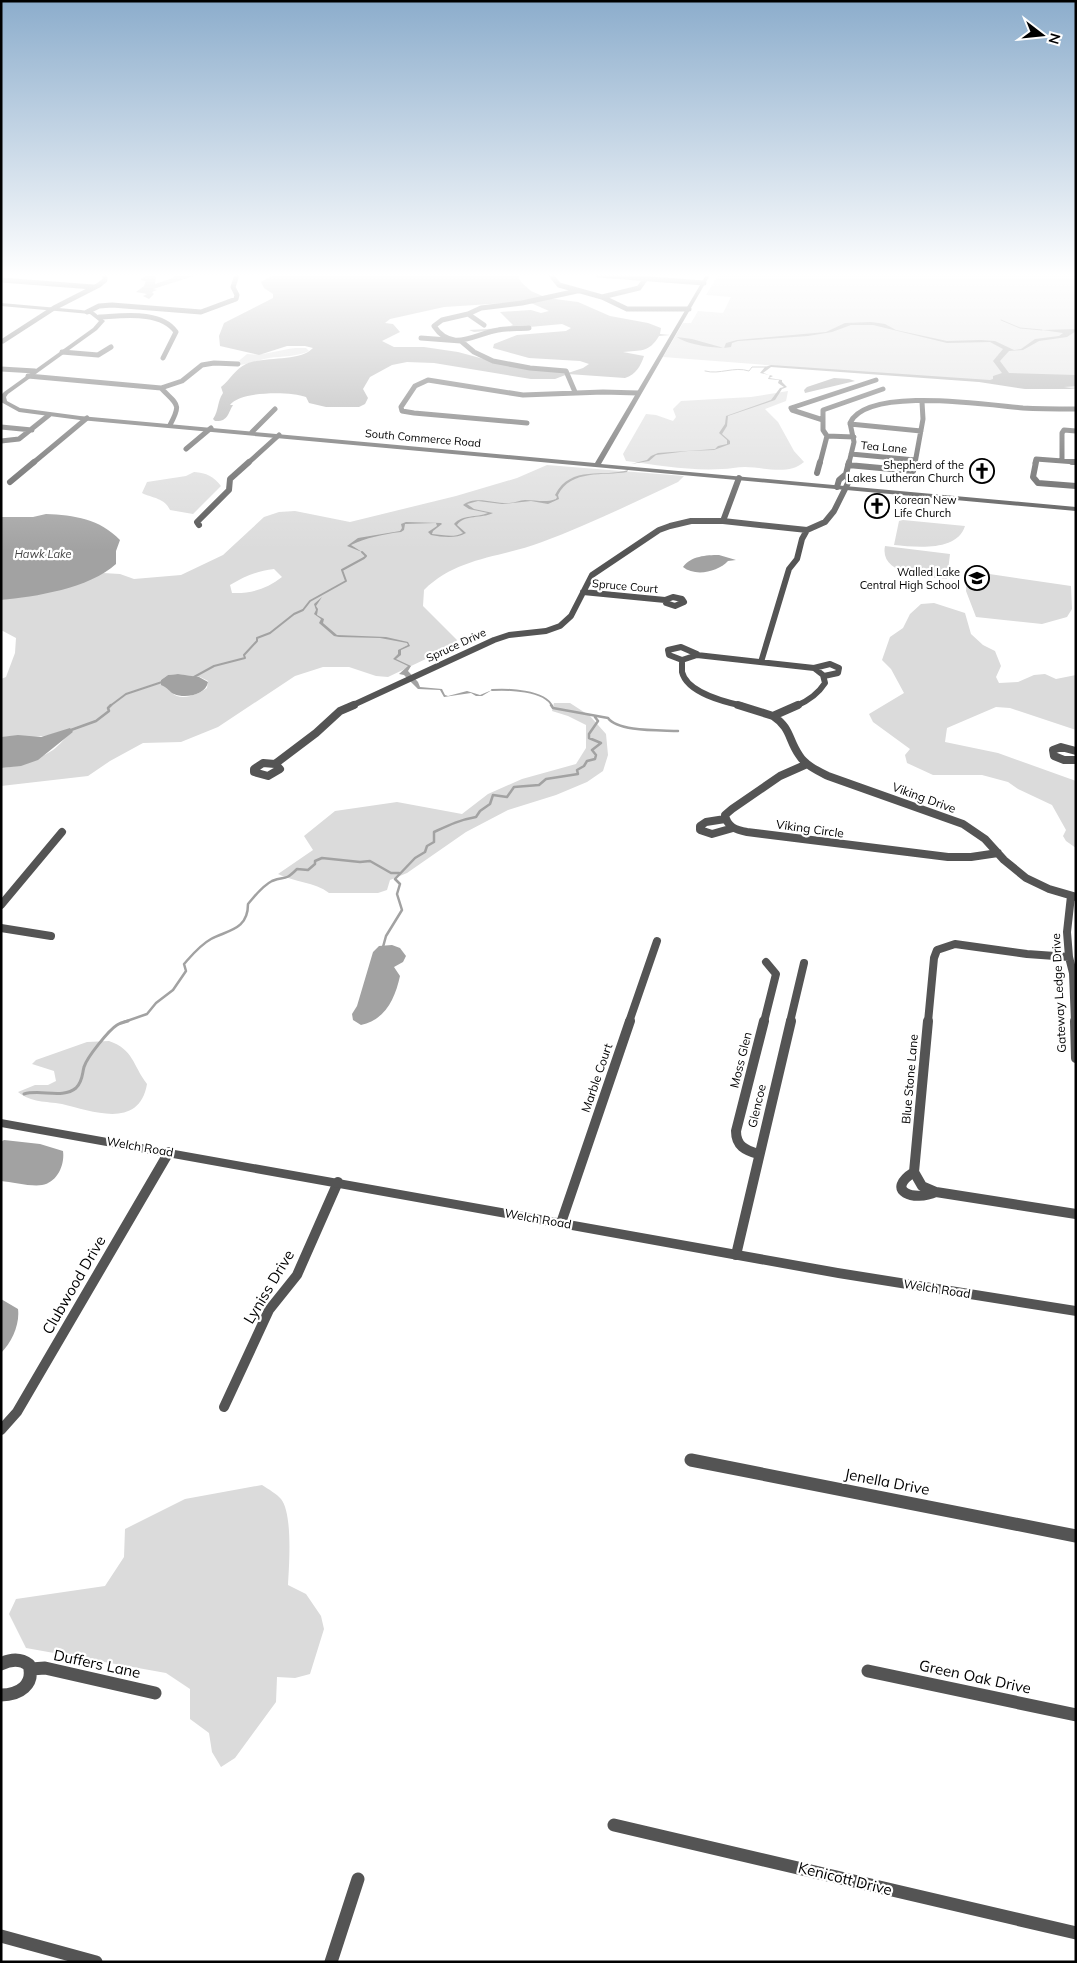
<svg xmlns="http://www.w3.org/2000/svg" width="1077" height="1963" font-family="Mulish,sans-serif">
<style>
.green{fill:#dbdbdb;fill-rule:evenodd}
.water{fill:#a2a2a2;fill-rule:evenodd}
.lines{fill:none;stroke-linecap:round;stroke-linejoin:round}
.stream-far3{stroke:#a2a2a2;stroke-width:1}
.stream-far2{stroke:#a2a2a2;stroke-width:2}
.stream-far1{stroke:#a2a2a2;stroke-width:2.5}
.stream{stroke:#a2a2a2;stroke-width:3}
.minor-far4{stroke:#545454;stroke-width:5}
.minor-far3{stroke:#545454;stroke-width:6}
.minor-far2{stroke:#545454;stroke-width:8}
.minor-far1{stroke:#545454;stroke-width:10}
.minor{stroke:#545454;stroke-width:13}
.tertiary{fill:#545454;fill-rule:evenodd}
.labels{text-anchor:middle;stroke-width:4.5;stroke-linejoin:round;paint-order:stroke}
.far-street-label{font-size:11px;fill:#000;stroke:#fff}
.far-poi-label{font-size:11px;fill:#000;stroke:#fff;text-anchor:end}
.far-water-label{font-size:11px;font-style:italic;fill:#434343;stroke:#fff}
.street-label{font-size:12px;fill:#000;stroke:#fff}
.near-street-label{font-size:15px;fill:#000;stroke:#fff}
</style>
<rect width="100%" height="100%" fill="#fff"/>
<path class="green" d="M718,275H1076V389L663,357L683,323H691L698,311L723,313L731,297L706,295Z
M295,348H306L309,351C297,357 282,356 269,358C257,360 246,366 234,365L247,354C264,356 279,350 295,348Z
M788,391L786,401L765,409L778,422L794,451L804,462C788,476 764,467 745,467C737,467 729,469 722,469C690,471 657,465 626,461L623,454L646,414L656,415L673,421L676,417L673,409L681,401L751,397Z
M547,465L684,476L678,482C633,503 588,525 542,542C500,558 457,557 424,590L423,606L457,640L453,646L388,677L376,676L349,667H323L295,676L218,727L181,742L143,743L110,761L88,776L1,786V768C19,767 37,760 53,750C60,745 65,737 73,732C58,729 56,735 42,736C29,738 15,736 1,737V679L6,677L15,653L16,638L1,630V600L70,587L103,573L120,574L134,579L181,575L223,555L264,517L279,512L295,511L350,522L456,496L517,478ZM274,569L282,577C267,589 250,594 232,593L230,585C245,576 257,571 274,569ZM176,674L200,677L208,681L207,688C199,694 181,702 172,693C168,689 164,684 161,680L168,675Z
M194,472C207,473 213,476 221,486L193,514L170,510C165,498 152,498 142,493L147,482L186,476Z
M903,520L965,526C957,552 916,547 894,545L899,521Z
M885,546L950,554L947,579C927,577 879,575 885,546Z
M976,572L1071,586L1072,609L1067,617L1042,624L976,617L966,591L967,575Z
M934,603L965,613L971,634L983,645L995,651L1001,666L996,677L999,683L1018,682L1034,675L1045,674L1056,679L1076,675V730L1010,708L996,707L947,728L945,742L998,753L1076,781V848L1066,841L1063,836L1066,830L1052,805L1018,789L1008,782L982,775H933L907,763L905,755L910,749L873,722L869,714L904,693L891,669L882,660L890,637L903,628L910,614L921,604Z
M554,703H570L590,716L606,734L608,755L603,771L587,782L556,795L508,810L466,832L407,873L390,880L387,890L378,893H329C315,882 294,882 278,874L313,850L304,836L335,811L397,802L462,814L488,794L522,779L576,764L586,748V725L568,716L552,711Z
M109,1041C134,1050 132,1064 147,1084C139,1130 92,1111 62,1104C45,1101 32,1103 18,1092L35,1085H48L56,1081L54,1071L32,1064L36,1060L87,1042Z
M262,1485C268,1489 277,1494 281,1499C293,1514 289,1566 288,1585L306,1594L321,1616L324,1629L310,1674L295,1678L277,1677L276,1702L235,1758L221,1767L212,1752L209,1733L190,1719V1689L166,1673L26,1648L9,1614L16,1599L105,1586L124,1557L125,1529L185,1499Z"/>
<path class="water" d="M145,275H156L155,284L173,278L175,275H197L153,289L157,290L152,292L154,294L149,299L143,296L147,294L136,292L144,286L146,281L141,280V278L145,277Z
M273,275L520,276L519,278L522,283L531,291L547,298L578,302L610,316L648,323L661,328L660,334L670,335L659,336C649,353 640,350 623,352L644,356C641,365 636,375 625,378L568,374L555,379H531L434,363L407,362L392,365L370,377L363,389L368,398L365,404L359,407H326L309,403L306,397C290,391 240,391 230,405H233C228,413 228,422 215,421L213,419C219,410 217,402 223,393L221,387C230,380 235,369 246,364C264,356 300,362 313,348L305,346H287L259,355L220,346L219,336L224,323L273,298V294L264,288L261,282ZM520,302L531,303L549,311L541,313L531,310L500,312L513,325L504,328L469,330L474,332L562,324L571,328L566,331L517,335L494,344L493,348L529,358L580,361L589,364L583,368L568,373L506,365L458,352L424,347H394L382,341L400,332L393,324L385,323L390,319L444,307Z
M871,322L885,324L896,330L947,341L981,340L995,341L1014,350L1021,349L1035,339L1059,336L1063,333L1042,330L1076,329V331L1067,337L1039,341L1023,350L1009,351L1000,361L1009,373L1076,375V386L1064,387L1076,389H1025L979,382L771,367L763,373L773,376L769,378L782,380V382L787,387L782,389L775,400L728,416L727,426L722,434L730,441V444L714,450L688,451L656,455L649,461L631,464L647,460L651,456L658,453L715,449L718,446L727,444V440L719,433L725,424L726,416L771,400L780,388L784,387L778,383L779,380L768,379L770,375L760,373L765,367L771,365L990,380L993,379V376L1002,373L993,361L1003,349L990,342L947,343L873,325H851L832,332L808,336L738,341L732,343L731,347C720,350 684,344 677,337L692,339L724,348L726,343L737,340L826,332L845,323Z
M834,378L849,379L855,381L805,393L804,390L807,387Z
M628,470L627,472C604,476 571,469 558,495L559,499L548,504L531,501L502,504L478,501L467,504L474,509L493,513C481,519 465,514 457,525L466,533C455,539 443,537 431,535L428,532L437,526L436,523L405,524L404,530L401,532C383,534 366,538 351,545L362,552L347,546L358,538L400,531L402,528L401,524L406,522L441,523L442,524L433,531L432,534C443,535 454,538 463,533L454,524C463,514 476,518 488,513L469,509L463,505C475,495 495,504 509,503C515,503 520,500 525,500C537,500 545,503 556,499L557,497L555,495C571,464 604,478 628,470Z
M46,514C74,515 100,519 120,540L116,551V564C90,588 35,597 1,600V517H33Z
M719,555L736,560L728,561C718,572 695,577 683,567C691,556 706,555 719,555Z
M322,597L316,606L318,609L317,615L324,619L323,623L337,635L386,637L408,642L410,646L401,650V655L396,659L411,666L408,671L418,682L420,687L442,689L445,695L448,696L467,691L480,695L492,690L482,696H476L471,693L444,697L440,690L418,689L404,675L399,674L408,666L393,659L398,654V650L408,645L407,643L380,638L339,637L334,636L319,623L321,619L314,614L316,610L314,604Z
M178,674L199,677L208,682C206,695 185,699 174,694C169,692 169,688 161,685V680L168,675Z
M70,728L73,732L38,760L21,766L1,768V737L18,735L41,737Z
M392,945L400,948L406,956L403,962L394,967L400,976C395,999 385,1020 361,1025L353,1020L352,1014L357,1006L373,952L379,946Z
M4,1140L40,1144L63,1151C65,1165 57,1183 42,1185C32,1187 12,1182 1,1181V1142Z
M1,1299L18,1309C20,1324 12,1342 1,1353Z"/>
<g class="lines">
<path class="stream-far3" d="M1001,320L1020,328L1042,330
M705,371C720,375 734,366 749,371L752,367H766"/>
<path class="stream-far2" d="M194,677L214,666L245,658L244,655L257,641V638L270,633L294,614L303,610L310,601L346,581L342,570L364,558L366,556L362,552
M492,690C507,689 545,690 552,706
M110,706L126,694L162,682"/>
<path class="stream-far1" d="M551,705L553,708L608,718C618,732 661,730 678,731
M71,730L96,721L109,711L108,708L111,705
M383,947L386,936L402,910L397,894L400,884L395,879L415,858L425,852L427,846L434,842V832C449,825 459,820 476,817L480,811L490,804L493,795L507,797L514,787L539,785L546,779L578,774L577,770L584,766L587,761L595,759L596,755L592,750L601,743L589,738V734L598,721L595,717
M124,1022L147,1014L156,1003L173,990L186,971L184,964C192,955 200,945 211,939C228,930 248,930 248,904C255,896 262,886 272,881C285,875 283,883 297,869L308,870L315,864V861L322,858L360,862L370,861L391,873H399"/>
<path class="stream" d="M24,1094C40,1089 63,1099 76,1088C83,1081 82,1074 84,1067C87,1057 109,1030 117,1025C120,1023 124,1022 128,1021"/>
<path class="minor-far4" d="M551,275L559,285L602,297L627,309H689
M598,275L704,283
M1,280L93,287
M602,297L639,288L646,278
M87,312L99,306L112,305L201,312L236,299L237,295L233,287L237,275
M468,314L442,320L434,326C452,353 474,334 498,330C508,328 519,329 529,328
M99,317C122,316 161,310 176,332L163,358
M484,325L468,314L481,308L522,303L577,291
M421,338L461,341L474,352L493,361L530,368L566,371L575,392
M3,341L54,308L99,285L105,280V275
M62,352L98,355L111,347
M1,369L35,371
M28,376L161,388C177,405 182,403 170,425
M161,388L182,381L202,365L214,363L238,364
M823,420L792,410L791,408L876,380
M527,423L414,413L402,411L401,407L415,386L428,380L523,395L603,392L638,393
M850,424L921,431
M1,427L32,430
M252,432L275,409
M827,436L854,437
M1,441L19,439L49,415
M186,449L211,428
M851,454L915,460
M1062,461V433L1064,430L1076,431
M33,463L87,418
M248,463L279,435
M820,463L827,436L823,430V410L883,389
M849,463L854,442L850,423C867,386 988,405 1023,408C1040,409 1058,409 1076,409
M915,463L923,419L922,402
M1035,463L1036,459L1076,462"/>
<path class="minor-far3" d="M1036,462L1033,477L1038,483L1076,486
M1072,462H1076
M848,465L913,471L915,462
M817,473L820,462
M10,482L34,462
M837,487L839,480L846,474
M723,521L739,478
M199,525L197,522L229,490L230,479L249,462
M583,592L665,600
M673,597L682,599L684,602L675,606L666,603L665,600Z
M682,660L669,655L668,650L681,647L697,654
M761,662L789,569L797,559L802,539L807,530L825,522L834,511L849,481L846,474L849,462
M814,668L830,664L839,668L838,673L824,676
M351,706L494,640L509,635L546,631L560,626L571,616L592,575L659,530L670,526L691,521H723L807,530
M743,706C725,702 687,693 682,672C682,668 682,664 682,660L697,655L814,668L823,675L825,683C818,694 808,701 796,706"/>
<path class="minor-far2" d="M738,705L773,716
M773,716C791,728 788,739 799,755C805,765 818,771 828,776L963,824L985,839L1004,860L1026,878L1049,889L1076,897
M773,716L798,705
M1076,751L1061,747L1053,750L1054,756L1064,760H1076
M263,763L275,764L280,769L268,776L254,772V769Z
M275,764L316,733L340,711L354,705
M807,764L780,776L732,809L725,815C727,827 736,830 747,832L948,857H971L998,853
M725,819L706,822L700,826V830L712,834L733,828
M1071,896L1067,932L1069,957L1073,973L1075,1022
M1,905L62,832
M1,928L51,936
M629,1022L657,941
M764,1022L776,974L766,962
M790,1022L804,963
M928,1022L934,958L937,950L955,944L1027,954L1069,957"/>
<path class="minor-far1" d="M928,1021L914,1172L922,1186L936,1192L1076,1214
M1075,1021L1076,1058
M758,1154C745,1150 736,1146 736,1131L764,1021
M914,1172C884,1191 914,1202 936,1192
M561,1223L630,1021
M736,1255L791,1021
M224,1407L269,1310L297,1275L338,1182
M1,1430L17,1412L169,1152"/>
<path class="minor" d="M691,1460L1076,1536
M1,1664C11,1659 20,1658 29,1665C35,1685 19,1695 1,1695
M31,1669L45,1668L155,1693
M868,1671L1076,1715
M614,1825L1076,1933
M1,1936L96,1962
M331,1962L358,1879"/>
<path class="tertiary" d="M706,275H710L601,464L1076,507V511L80,420L19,412L1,402V395L4,392L93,328L99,321L90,314L1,306V303L81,310L94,312L105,321L97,330L8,394L6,397L7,401L20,408L80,416L595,463Z
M1,1119L838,1268L1076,1306V1316L838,1278L1,1127Z"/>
</g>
<linearGradient id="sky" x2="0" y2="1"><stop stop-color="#8cadcc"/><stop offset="0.5" stop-color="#fff"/><stop offset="1" stop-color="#fff" stop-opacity="0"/></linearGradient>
<rect width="1077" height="550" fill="url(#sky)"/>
<defs>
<symbol id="church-ring" viewBox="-11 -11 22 22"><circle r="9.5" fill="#fff" stroke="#000" stroke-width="1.5"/><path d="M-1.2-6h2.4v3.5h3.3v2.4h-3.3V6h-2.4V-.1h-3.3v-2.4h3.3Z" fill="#000"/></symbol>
<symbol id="school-ring" viewBox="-11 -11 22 22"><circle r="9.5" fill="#fff" stroke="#000" stroke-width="1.5"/><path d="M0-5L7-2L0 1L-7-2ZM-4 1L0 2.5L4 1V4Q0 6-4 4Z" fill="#000"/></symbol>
</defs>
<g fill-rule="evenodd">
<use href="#church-ring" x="968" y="457" width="28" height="28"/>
<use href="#church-ring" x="863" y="492" width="28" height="28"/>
<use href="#school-ring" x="963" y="564" width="28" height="28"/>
</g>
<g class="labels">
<g class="far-street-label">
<text transform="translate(423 438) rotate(5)" y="4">South Commerce Road</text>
<text transform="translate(884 447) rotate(5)" y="4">Tea Lane</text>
<text transform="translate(625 586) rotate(5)" y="4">Spruce Court</text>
<text transform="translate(456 645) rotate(-25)" y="4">Spruce Drive</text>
</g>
<g class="far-poi-label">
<text x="964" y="469">Shepherd of the<tspan x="964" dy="13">Lakes Lutheran Church</tspan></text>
<text x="894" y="504" text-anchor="start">Korean New<tspan x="894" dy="13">Life Church</tspan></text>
<text x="960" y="576">Walled Lake<tspan x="960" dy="13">Central High School</tspan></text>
</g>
<g class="far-water-label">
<text x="43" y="558">Hawk Lake</text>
</g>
<g class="street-label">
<text transform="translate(924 798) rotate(20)" y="4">Viking Drive</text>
<text transform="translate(810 829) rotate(8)" y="4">Viking Circle</text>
<text transform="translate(1059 993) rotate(-93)" y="4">Gateway Ledge Drive</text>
<text transform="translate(741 1060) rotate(-76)" y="4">Moss Glen</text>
<text transform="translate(597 1078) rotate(-71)" y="4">Marble Court</text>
<text transform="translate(910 1079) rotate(-85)" y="4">Blue Stone Lane</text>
<text transform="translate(757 1106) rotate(-77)" y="4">Glencoe</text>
<text transform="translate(140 1147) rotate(10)" y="4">Welch Road</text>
<text transform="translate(538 1219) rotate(10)" y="4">Welch Road</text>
<text transform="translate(937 1289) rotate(9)" y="4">Welch Road</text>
</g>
<g class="near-street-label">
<text transform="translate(74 1285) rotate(-60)" y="5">Clubwood Drive</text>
<text transform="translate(269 1287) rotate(-59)" y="5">Lyniss Drive</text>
<text transform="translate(887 1482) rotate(11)" y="5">Jenella Drive</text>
<text transform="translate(97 1664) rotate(12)" y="5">Duffers Lane</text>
<text transform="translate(975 1677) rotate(12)" y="5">Green Oak Drive</text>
<text transform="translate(845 1879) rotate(14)" y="5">Kenicott Drive</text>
</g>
</g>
<rect width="1077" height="1963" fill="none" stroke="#000000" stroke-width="5"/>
<g transform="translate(1042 35) rotate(106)" stroke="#ffffff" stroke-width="4" paint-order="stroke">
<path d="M0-4L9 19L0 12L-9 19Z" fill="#000000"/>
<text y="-8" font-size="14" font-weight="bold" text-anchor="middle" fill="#000000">N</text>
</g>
</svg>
